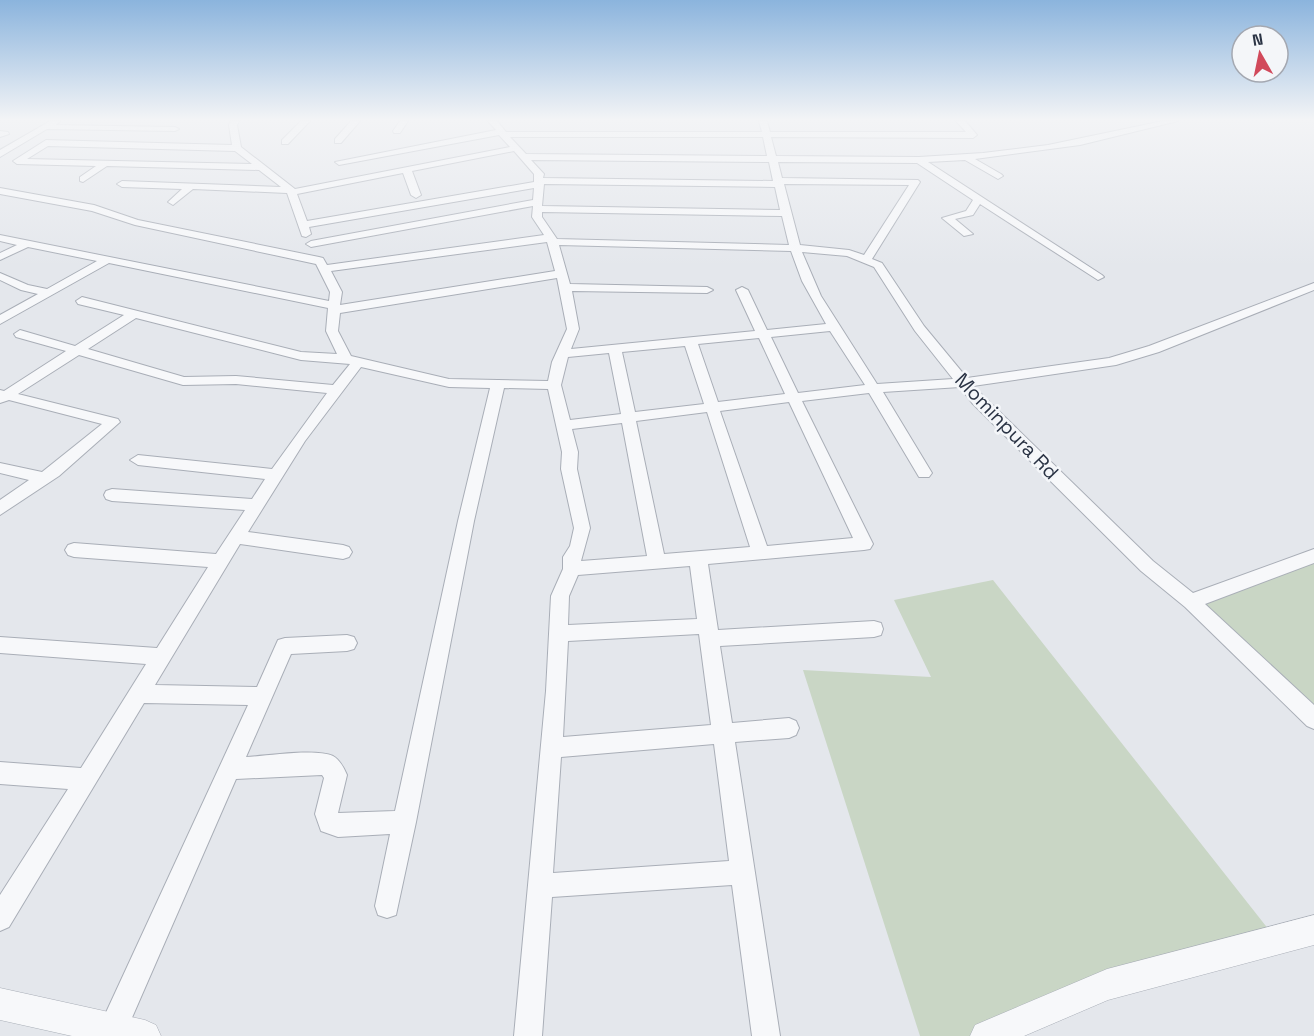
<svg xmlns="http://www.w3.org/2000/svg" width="1314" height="1036" font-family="'Space Grotesk',sans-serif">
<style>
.green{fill:#c9d6c5}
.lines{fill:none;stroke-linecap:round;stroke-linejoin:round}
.minor-casing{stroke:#a9aeb7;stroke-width:2}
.tertiary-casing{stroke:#a9aeb7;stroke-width:1}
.minor{fill:#f7f8fa;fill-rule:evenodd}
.tertiary{fill:#f7f8fa;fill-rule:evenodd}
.labels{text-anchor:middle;stroke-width:5;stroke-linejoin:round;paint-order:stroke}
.street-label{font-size:20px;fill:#2b3445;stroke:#f4f6f9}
</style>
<rect width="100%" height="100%" fill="#e4e7ec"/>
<path class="green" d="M1314,556V719L1191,602Z
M993,580L1277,940L986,1036H920L803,670L931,677L894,600Z"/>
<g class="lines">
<defs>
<path id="minor" d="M50,121H60L56,125L175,127L179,129L175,131L47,129L0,157V150Z
M231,121H239L237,125L241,147L295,189L510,147L499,135L339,165L335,162L496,130L488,121H497L506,132H762L759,121H767L770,132H966L956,121H965L977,135L973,138L771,137L776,156L919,157L983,153L1048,145L1163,121H1178L1080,145L975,159L1001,174L1003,176L998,179L965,160L928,162L1102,275L1104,277L1098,280L980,204L973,215L955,219L973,234L964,236L942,218L966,211L973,200L917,163L778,162L782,178L918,180L920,182L872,259L882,263L924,326L967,378L1109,358L1149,346L1314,283V290L1159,352L1116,365L973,386L1153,561L1193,593L1314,549V563L1205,604L1314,705V729L1307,726L1185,607L1141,571L972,403L960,387L883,392L932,473L929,477H919L869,393L802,401L873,544L870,549L864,550L708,564L718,630L874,621L881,623L883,629L881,635L874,637L720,646L732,723L789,718L796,721L799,728L796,735L789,738L735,742L780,1036H752L732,885L552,897L542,1036H514L546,691L551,596L563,569V557L570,546L574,528L561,469L562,452L548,389L504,388L474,521L416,822L396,915L387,918L378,915L375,906L390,834L338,837L321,831L315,814L324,778L322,775L236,779L124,1036H102L99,1029L103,1019L248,705L144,703L9,927L0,931V895L68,789L0,784V762L81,768L146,664L0,653V637L157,648L208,567L74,557L68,555L65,550L68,545L74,543L216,554L245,510L112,501L106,499L104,495L106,491L112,489L252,499L265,479L138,465L130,460L138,455L272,469L327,393L236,384L183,385L79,355L18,394L118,419L120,422L59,476L0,515V500L29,480L0,473V463L42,472L102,424L9,400L0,403V390L4,391L66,351L16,337L14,334L20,330L75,346L124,315L78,304L76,301L82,297L301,352L337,354L326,331L328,308L109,263L0,324V315L38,294L21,290L0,280V273L28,285L47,289L97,261L28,247L0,260V253L17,245L0,241V235L329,301L330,292L316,264L135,225L92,211L0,194V188L94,205L138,220L319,257L323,258L327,265L544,235L532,217L533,206L311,247L306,244L311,241L533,200L534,188L309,227L311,234L306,237L302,236L287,193L193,189L173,205L168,202L182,189L122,187L117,184L122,181L281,187L259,170L107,166L83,182L80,181V177L96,166L17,164L13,161L46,140L232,145L229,125ZM510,137H763L767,156L526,154ZM48,146L235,151L252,164L27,159ZM514,151L534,174V182L307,221L297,194L403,173L411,195L416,198L421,195L412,171ZM531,160L769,162L773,181L543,178L544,174ZM544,184L775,187L780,210L542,206ZM784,184L909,185L864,255L849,250L800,245ZM542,212L782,216L789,245L557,239L542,217ZM547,242L555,271L340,305L342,292L331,271ZM559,245L791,251L802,281L826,324L767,330L748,290L742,287L736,290L755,331L571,349L579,329L572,291L707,293L713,290L707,287L570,284ZM802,252L847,256L874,267L915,331L953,379L877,384L821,296ZM557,278L567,329L552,362L548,381L449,379L351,356L338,331L340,313ZM136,318L301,360L350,364L333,385L236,376L184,377L88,349ZM830,331L865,385L798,393L771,337ZM759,338L785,394L718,402L698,344ZM685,346L704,404L635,412L622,352ZM609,353L621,414L570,420L561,385L568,357ZM361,367L449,387L490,388L458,521L395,811L338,813L347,775C344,768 340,760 333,756C315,748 267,756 246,757L291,654L347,651L354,649L357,643L354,637L347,635L285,638L278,640L257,687L155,685L240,544L343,559L349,557L352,552L349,547L343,545L248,532L305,441ZM789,402L853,538L767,546L720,411ZM707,412L750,547L664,554L636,421ZM622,423L647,556L581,561L590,528L577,469L578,452L572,429ZM690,566L697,619L568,625L569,596L578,575ZM699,634L711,725L563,737L568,641ZM714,744L729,861L553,873L561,757Z
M301,121H310L288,144H282V140Z
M351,121H360L341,143H335V139Z
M400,121H408L400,133H394L393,131Z
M0,131L8,132L9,134L0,137Z"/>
<path id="tertiary" d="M1314,915V945L1108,1000L1024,1036H970L975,1025L1107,969Z
M0,988L145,1020L156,1025L161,1036H72L0,1020Z"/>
</defs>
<use href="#minor" class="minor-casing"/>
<use href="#tertiary" class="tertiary-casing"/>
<use href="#minor" class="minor"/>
<use href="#tertiary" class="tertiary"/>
</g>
<linearGradient id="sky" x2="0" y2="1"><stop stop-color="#8bb4dd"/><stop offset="0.45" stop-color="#f3f4f6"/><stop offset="1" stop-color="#f3f4f6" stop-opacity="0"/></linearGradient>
<rect width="1314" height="266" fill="url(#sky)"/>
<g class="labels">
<g class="street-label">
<text transform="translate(1007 426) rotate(46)" y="7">Mominpura Rd</text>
</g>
</g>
<g transform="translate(1260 54) rotate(351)"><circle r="28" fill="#f4f6f9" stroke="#a4a8b1" stroke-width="1.5"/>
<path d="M0-4.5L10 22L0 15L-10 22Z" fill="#d1495b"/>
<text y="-9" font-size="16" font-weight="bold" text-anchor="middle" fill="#2b3445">N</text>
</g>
</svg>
